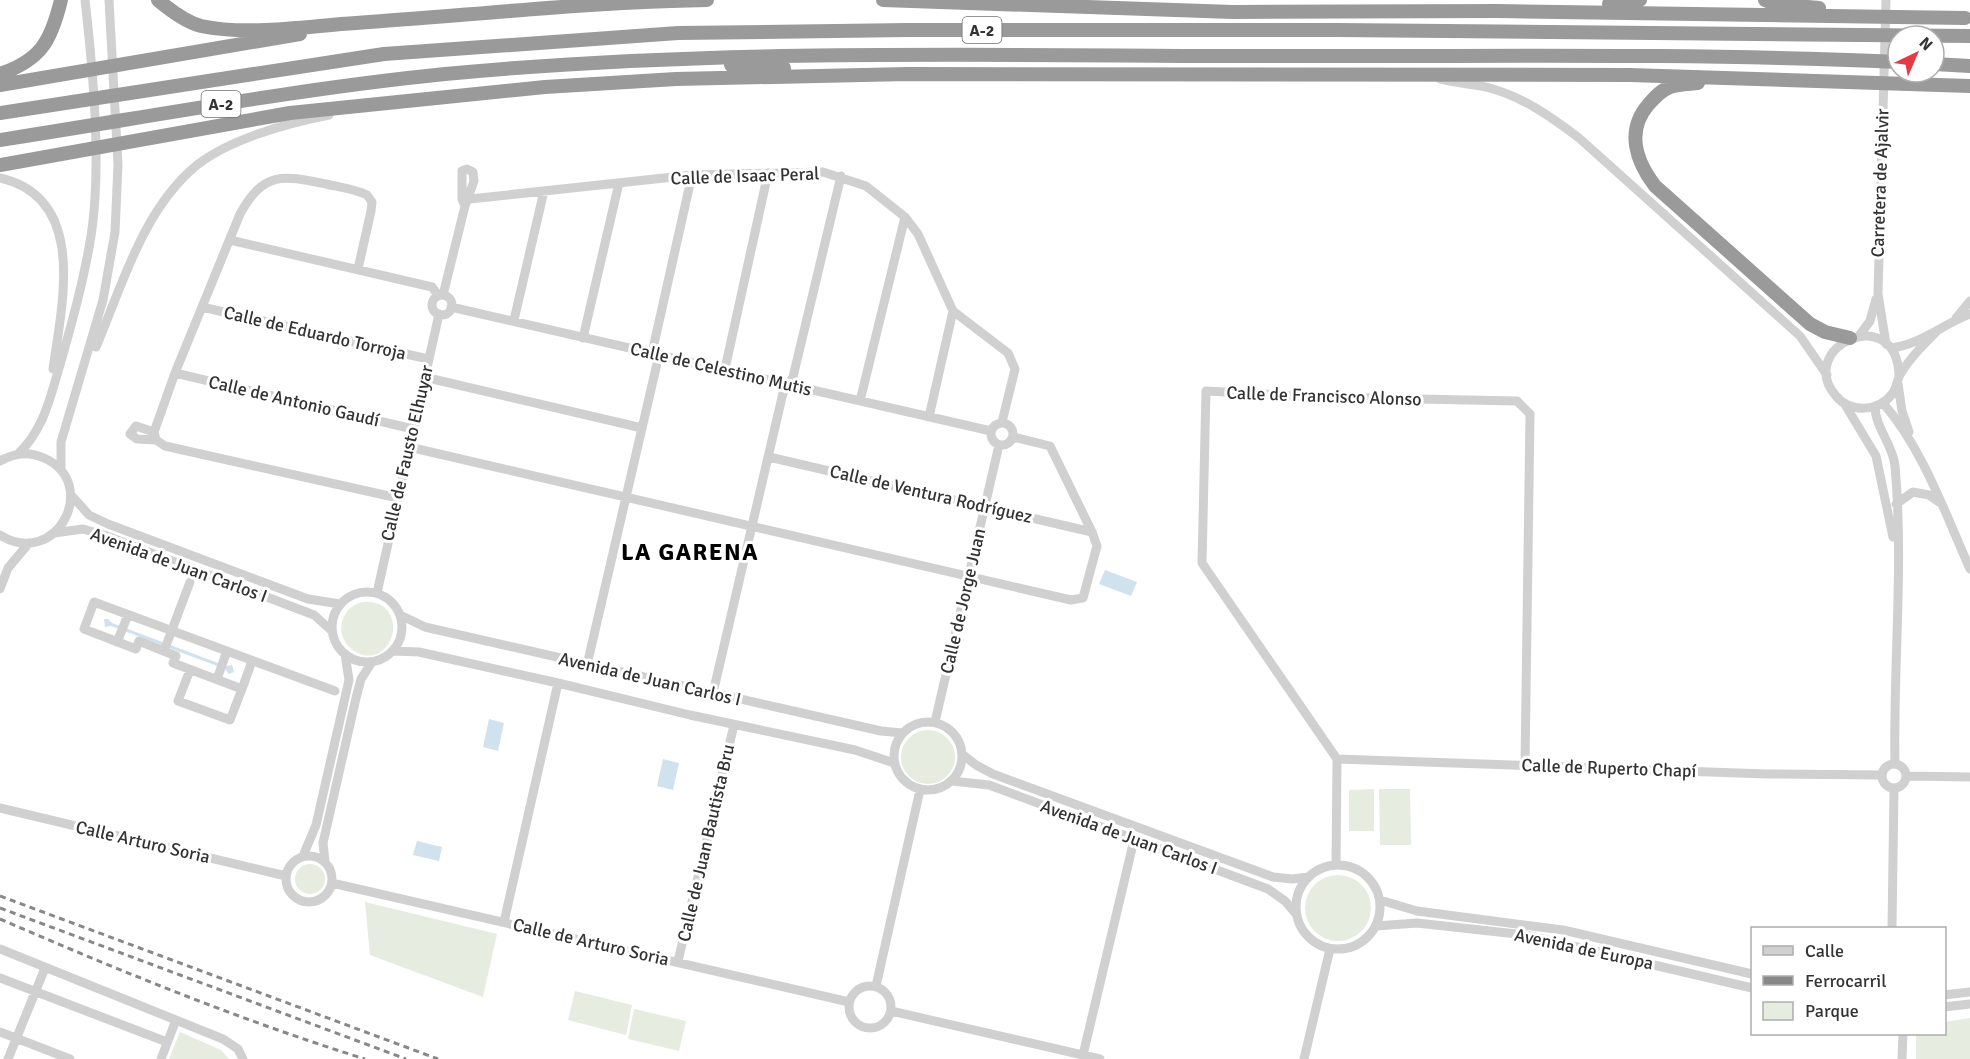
<svg xmlns="http://www.w3.org/2000/svg" width="1970" height="1059" font-family="Signika,sans-serif">
<style>
.green{fill:#e6ecdf}
.water{fill:#cfe2ee}
.lines{fill:none;stroke-linecap:round;stroke-linejoin:round}
.minor{stroke:#d0d0d0;stroke-width:9}
.highway{stroke:#9a9a9a;stroke-width:14}
.rail{stroke:#888;stroke-width:3;stroke-dasharray:6 4.5;stroke-linecap:butt}
.labels{text-anchor:middle;stroke-width:6;stroke-linejoin:round;paint-order:stroke}
.shield{fill:#fff;stroke:#707070;stroke-width:1.5}
.shield-label{font-size:16px;font-weight:bold;fill:#333}
.street-label{font-size:18px;fill:#333;stroke:#fff}
.district-label{font-size:24px;font-weight:bold;letter-spacing:1.5px;fill:#000;stroke:#fff}
</style>
<rect width="100%" height="100%" fill="#fff"/>
<path class="green" d="M362,602C412,598 395,670 358,653C348,648 343,641 341,631C341,616 348,606 362,602Z
M901 757a27 27 0 1 1 54 0a27 27 0 1 1-54 0Z
M1374,789V831H1349V790Z
M1379,789H1410L1411,845H1380Z
M295 879a15 15 0 1 1 30 0a15 15 0 1 1-30 0Z
M1305 908a33 33 0 1 1 66 0a33 33 0 1 1-66 0Z
M365,902L497,934L483,997L370,955Z
M575,991L632,1005L626,1035L568,1020Z
M634,1009L686,1021L679,1051L628,1039Z
M1970,1018V1059H1916V1034H1944L1945,1022Z
M180,1032L221,1050L229,1059H169Z"/>
<path class="water" d="M1105,570L1137,582L1131,596L1099,584Z
M104,619H108L112,623L226,666L232,665L234,672L229,674L225,669L111,626L105,627Z
M489,719L504,723L498,751L483,747Z
M663,759L679,763L673,790L657,786Z
M417,841L442,847L439,861L413,855Z"/>
<g class="lines">
<path class="minor" d="M1440,79C1455,83 1471,84 1486,87C1522,96 1550,116 1579,138L1800,336L1827,375
M0,178C88,198 62,304 53,369
M470,199L692,175L823,172L866,186L905,217L918,234L953,311L1008,353L1015,369L1002,422
M230,240L432,287L438,295
M358,269L371,211L372,202L367,195C355,189 339,187 326,184C282,175 264,171 240,214L175,373L154,432L156,440L165,446L398,498
M443,295L465,206L474,181L473,172L467,169L462,171V199L465,206
M432 305a10 10 0 1 1 20 0a10 10 0 1 1-20 0Z
M202,307L428,359
M451,307L991,431
M1956,318L1970,301
M514,320L544,191
M1859,336L1870,321L1876,299
M583,338L619,183
M1886,344L1878,294L1886,0
M96,347C122,286 143,209 197,165C230,139 288,123 329,115
M1891,348C1921,344 1942,325 1970,314
M652,353L692,175
M725,369L768,173
M175,373L413,429
M1899,375C1896,301 1794,347 1836,396C1850,413 1879,412 1892,394C1897,388 1897,379 1901,373C1911,357 1924,344 1937,331
M424,377L642,428
M1898,384L1902,411L1909,432
M860,401L905,217
M1844,403L1876,456L1893,537
M1883,403C1923,449 1945,513 1970,569
M1875,406C1875,428 1893,444 1895,466C1904,565 1893,665 1895,764
M929,417L953,311
M991 434a11 11 0 1 1 22 0a11 11 0 1 1-22 0Z
M154,432L136,426L130,434L137,439L156,440
M409,447L1071,600L1083,598L1097,546L1092,532L1050,446L1013,437
M18,454C44,429 50,398 60,365C72,322 84,280 91,236C102,167 93,70 85,0
M769,457L1092,532
M0,461C14,453 29,451 44,458C101,483 57,570 0,535
M61,470V442L103,300L115,232L118,165L109,0
M71,495L89,515L108,524L308,599L340,604
M1896,504L1913,492L1929,495L1939,502
M54,533L83,529L104,535L314,615L332,631
M0,589L8,568L29,543
M332 627a35 35 0 1 1 70 0a35 35 0 1 1-70 0Z
M377,593L439,314
M400,615L425,627L881,731L902,733
M117,642L128,615
M164,651L190,582
M393,651L419,652L558,683L690,715L855,750L894,763
M252,661L242,689L173,663L176,656L139,641L136,649L84,629L94,602L335,691
M587,665L659,355
M190,670L178,701L230,720L242,689
M217,679L227,651
M713,693L783,393L793,377L841,176
M894 756a34 34 0 1 1 68 0a34 34 0 1 1-68 0Z
M935,722L999,445
M962,754L976,765L993,774L1273,877L1292,879L1309,877
M1337,759L1767,774L1881,775
M1882 776a12 12 0 1 1 24 0a12 12 0 1 1-24 0Z
M1906,776L1970,777
M952,781L989,785L1268,889L1285,901L1297,915
M0,808L286,876
M286 879a23 23 0 1 1 46 0a23 23 0 1 1-46 0Z
M303,856L316,825L349,680L345,654
M325,861L323,843L356,698L361,679L372,662
M1296 907a42 42 0 1 1 84 0a42 42 0 1 1-84 0Z
M1336,865L1337,759L1202,563L1206,391L1318,397L1517,401L1530,414L1525,765
M332,883L849,1002
M1380,900L1417,911L1563,930L1752,974
M504,922L558,683
M1376,926L1417,923L1526,935L1752,988
M1892,928L1894,789
M0,949L223,1039L238,1049L243,1059
M678,961L734,725
M0,978L167,1042
M849 1007a21 21 0 1 1 42 0a21 21 0 1 1-42 0Z
M876,986L920,790
M1944,995L1970,992
M1944,1007L1970,1004
M891,1011L1100,1059
M0,1032L70,1059
M1083,1055L1134,840
M8,1059L45,968
M161,1059L176,1020
M1304,1059L1330,949
M1902,1059L1903,1034"/>
<path class="highway" d="M158,0C170,10 186,22 201,26C248,36 308,26 356,23C473,15 590,2 707,0
M883,0L1233,12L1498,11L1965,18
M1765,0L1775,4L1819,8
M1609,4H1629L1640,0
M1934,64L1970,66
M731,65L784,68
M0,74C41,60 51,41 61,0
M1698,83C1689,84 1678,84 1670,87C1661,90 1654,98 1648,105C1626,131 1636,161 1655,186L1810,324L1825,332L1850,338
M0,85L300,34
M0,113L384,54L678,33L908,30H1337L1970,36
M0,140C148,117 296,89 445,74C705,49 967,55 1228,56C1452,57 1675,52 1898,62
M0,165L290,113L545,87L676,79L908,74L1630,75L1970,86"/>
<path class="rail" d="M0,896L438,1059
M0,908L406,1059
M0,919C120,971 240,1020 365,1059"/>
</g>
<g class="labels">
<g class="shield">
<rect x="962.5" y="17" width="39" height="26" rx="4.5"/>
<rect x="201.5" y="91" width="39" height="26" rx="4.5"/>
</g>
<g class="shield-label">
<text x="982" y="36">A-2</text>
<text x="221" y="110">A-2</text>
</g>
<g class="street-label">
<text transform="translate(745 176) rotate(-2)" y="6">Calle de Isaac Peral</text>
<text transform="translate(1880 183) rotate(-88)" y="6">Carretera de Ajalvir</text>
<text transform="translate(315 333) rotate(13)" y="6">Calle de Eduardo Torroja</text>
<text transform="translate(721 369) rotate(13)" y="6">Calle de Celestino Mutis</text>
<text transform="translate(1324 396) rotate(2)" y="6">Calle de Francisco Alonso</text>
<text transform="translate(294 401) rotate(13)" y="6">Calle de Antonio Gaudí</text>
<text transform="translate(407 453) rotate(-77)" y="6">Calle de Fausto Elhuyar</text>
<text transform="translate(931 494) rotate(13)" y="6">Calle de Ventura Rodríguez</text>
<text transform="translate(179 565) rotate(20)" y="6">Avenida de Juan Carlos I</text>
<text transform="translate(963 601) rotate(-77)" y="6">Calle de Jorge Juan</text>
<text transform="translate(650 679) rotate(13)" y="6">Avenida de Juan Carlos I</text>
<text transform="translate(1609 768) rotate(2)" y="6">Calle de Ruperto Chapí</text>
<text transform="translate(1129 837) rotate(20)" y="6">Avenida de Juan Carlos I</text>
<text transform="translate(143 842) rotate(13)" y="6">Calle Arturo Soria</text>
<text transform="translate(706 843) rotate(-77)" y="6">Calle de Juan Bautista Bru</text>
<text transform="translate(591 942) rotate(13)" y="6">Calle de Arturo Soria</text>
<text transform="translate(1584 949) rotate(12)" y="6">Avenida de Europa</text>
</g>
<g class="district-label">
<text x="690" y="560">LA GARENA</text>
</g>
</g>
<rect x="1751" y="927" width="195" height="108" fill="#ffffff" stroke="#adadad" stroke-width="1.5"/>
<rect x="1763" y="946" width="30" height="9" fill="#d0d0d0" stroke="#adadad" stroke-width="1.5"/>
<text x="1805" y="957" font-size="18" fill="#333333">Calle</text>
<rect x="1763" y="976" width="30" height="9" fill="#888888" stroke="#adadad" stroke-width="1.5"/>
<text x="1805" y="987" font-size="18" fill="#333333">Ferrocarril</text>
<rect x="1763" y="1002" width="30" height="18" fill="#e6ecdf" stroke="#adadad" stroke-width="1.5"/>
<text x="1805" y="1017" font-size="18" fill="#333333">Parque</text>
<g transform="translate(1916 54) rotate(44)"><circle r="28" fill="#ffffff" stroke="#adadad" stroke-width="1.5"/>
<path d="M0-4.5L10 22L0 15L-10 22Z" fill="#e63946"/>
<text y="-9" font-size="16" font-weight="bold" text-anchor="middle" fill="#333333">N</text>
</g>
</svg>
